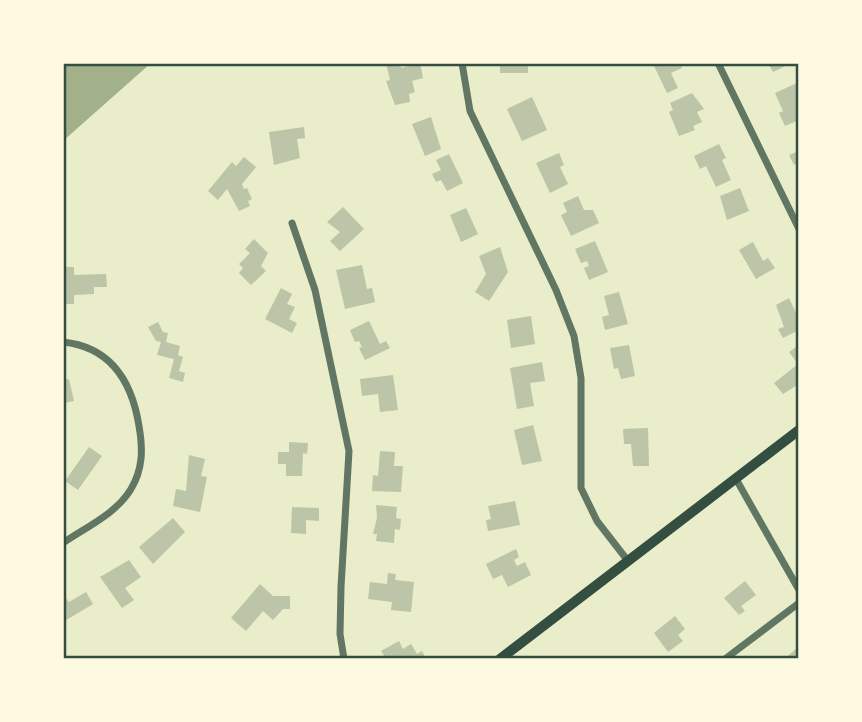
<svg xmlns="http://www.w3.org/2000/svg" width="862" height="722" font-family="'Alegreya Sans',sans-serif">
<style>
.water{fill:#a3b18a}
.building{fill:#bcc5a7}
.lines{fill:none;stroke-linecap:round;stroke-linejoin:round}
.minor{stroke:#617663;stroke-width:7}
.primary{stroke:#344e41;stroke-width:10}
.neatline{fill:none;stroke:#344e41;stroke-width:2.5}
</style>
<rect width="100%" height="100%" fill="#e9edc9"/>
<path class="water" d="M63,63H151L63,141Z"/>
<path class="building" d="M386,63H400L401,68L420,63L423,78L412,81L415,92L409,94L410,102L395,105L386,81L390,80Z
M500,63H528V73H500Z
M657,63H680L682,68L671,73L678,88L667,93L654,66Z
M768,63H792L773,72Z
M799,82V120L785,126L779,113L783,111L775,93Z
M692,93L704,109L697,112L702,122L693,126L695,130L679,136L669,112L673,110L670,103Z
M532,97L547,130L522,141L507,109Z
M431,117L441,149L425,156L412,124Z
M304,127L305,138L297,139L300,158L274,165L269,132Z
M719,144L726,158L722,160L731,180L716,187L706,166L700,169L694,156Z
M799,151V163L794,165L789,155Z
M559,153L564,165L560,167L568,184L550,193L536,163Z
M449,154L463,183L447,191L441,180L436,182L432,174L441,170L436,160Z
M244,157L256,167L242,184L244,189L247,188L252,199L248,201L250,206L239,211L227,189L218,200L208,191L232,162L236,166Z
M740,188L749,211L727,220L720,196Z
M578,196L584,210H593L599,223L571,236L561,215L567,212L563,203Z
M343,207L364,229L340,251L330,241L340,232L327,222Z
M466,208L478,234L461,242L450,215Z
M254,239L268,253L261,266L266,271L251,285L239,273L243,268L239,264L250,253L245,249Z
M595,241L608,272L589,280L584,268L589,266L587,261L581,263L575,249Z
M753,242L763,261L768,258L775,268L756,279L739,250Z
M500,247L508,272L489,301L475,292L486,274L479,256Z
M362,265L367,289L372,288L375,302L345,309L336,270Z
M63,267H74V275L106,274L107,287H94V294L74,295V304H63Z
M281,288L292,294L287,304L295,307L289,319L297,323L292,333L265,319Z
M619,292L628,324L605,330L602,317L609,315L604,296Z
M789,298L799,319V330L783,338L778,329L784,327L776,305Z
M531,316L535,344L511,348L507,320Z
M369,321L380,344L386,341L390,348L365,360L359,348L362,347L359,341L355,342L350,330Z
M158,322L163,332L168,333L166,342L180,346L178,355L183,357L179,371L185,373L183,382L169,378L174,359L157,355L161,342L156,341L148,327Z
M629,345L635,376L621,379L618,368L614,369L610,348Z
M799,345V384L783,394L774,383L798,364L789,352Z
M542,362L545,381L530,383L534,406L517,409L510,368Z
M393,375L398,410L380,412L378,394L362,396L360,379Z
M69,379L74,401L63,403V380Z
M533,425L542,461L522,465L514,430Z
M648,428L649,466H633L631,444H624L623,429Z
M289,442L308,443L307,454L303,453L302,476H286V464H278V452H289Z
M89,447L102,456L78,490L65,481Z
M380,451L395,452L394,466H403L401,492L372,491L373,475L378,476Z
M189,455L205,459L201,476L207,477L200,512L173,506L176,489L186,491Z
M515,501L520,525L488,531L486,520L491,519L488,506Z
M376,505L397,507L396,518L401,519L400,530L395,529L394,543L376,541L377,534H373L377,518Z
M292,507L319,508V521L306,520V534L291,533Z
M173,518L185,532L153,564L139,547Z
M516,549L519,557L514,560L517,566L525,562L531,575L508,587L502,575L493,579L486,564Z
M129,560L141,577L125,588L134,600L122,608L100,577Z
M388,573L396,574L395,580L414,582L411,612L391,610L392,602L368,599L370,582L387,584Z
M745,581L756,595L741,606L745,611L739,615L724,598Z
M260,584L273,596H290V609H283L273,620L263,611L246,631L231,618Z
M86,592L93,604L63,622V601L67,599L69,602Z
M675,616L685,629L678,635L683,641L668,652L654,633Z
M399,641L403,649L411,644L417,654L422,651L426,659H386L381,651Z
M797,648L799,659H784Z"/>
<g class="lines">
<path class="minor" d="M462,63L470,111L556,290L574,336L581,378V488L597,521L628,561
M718,63L799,229
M292,223L315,290L349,451L341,587L340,634L344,659
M63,342C111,347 132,382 139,426C143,449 143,469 131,489C116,514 86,527 63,543
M736,479L799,590
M725,659L799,603"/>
<path class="primary" d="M500,659L799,430"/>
</g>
<rect width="862" height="722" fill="none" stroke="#fefae0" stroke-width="130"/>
<rect x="65" y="65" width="732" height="592" class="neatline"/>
</svg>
